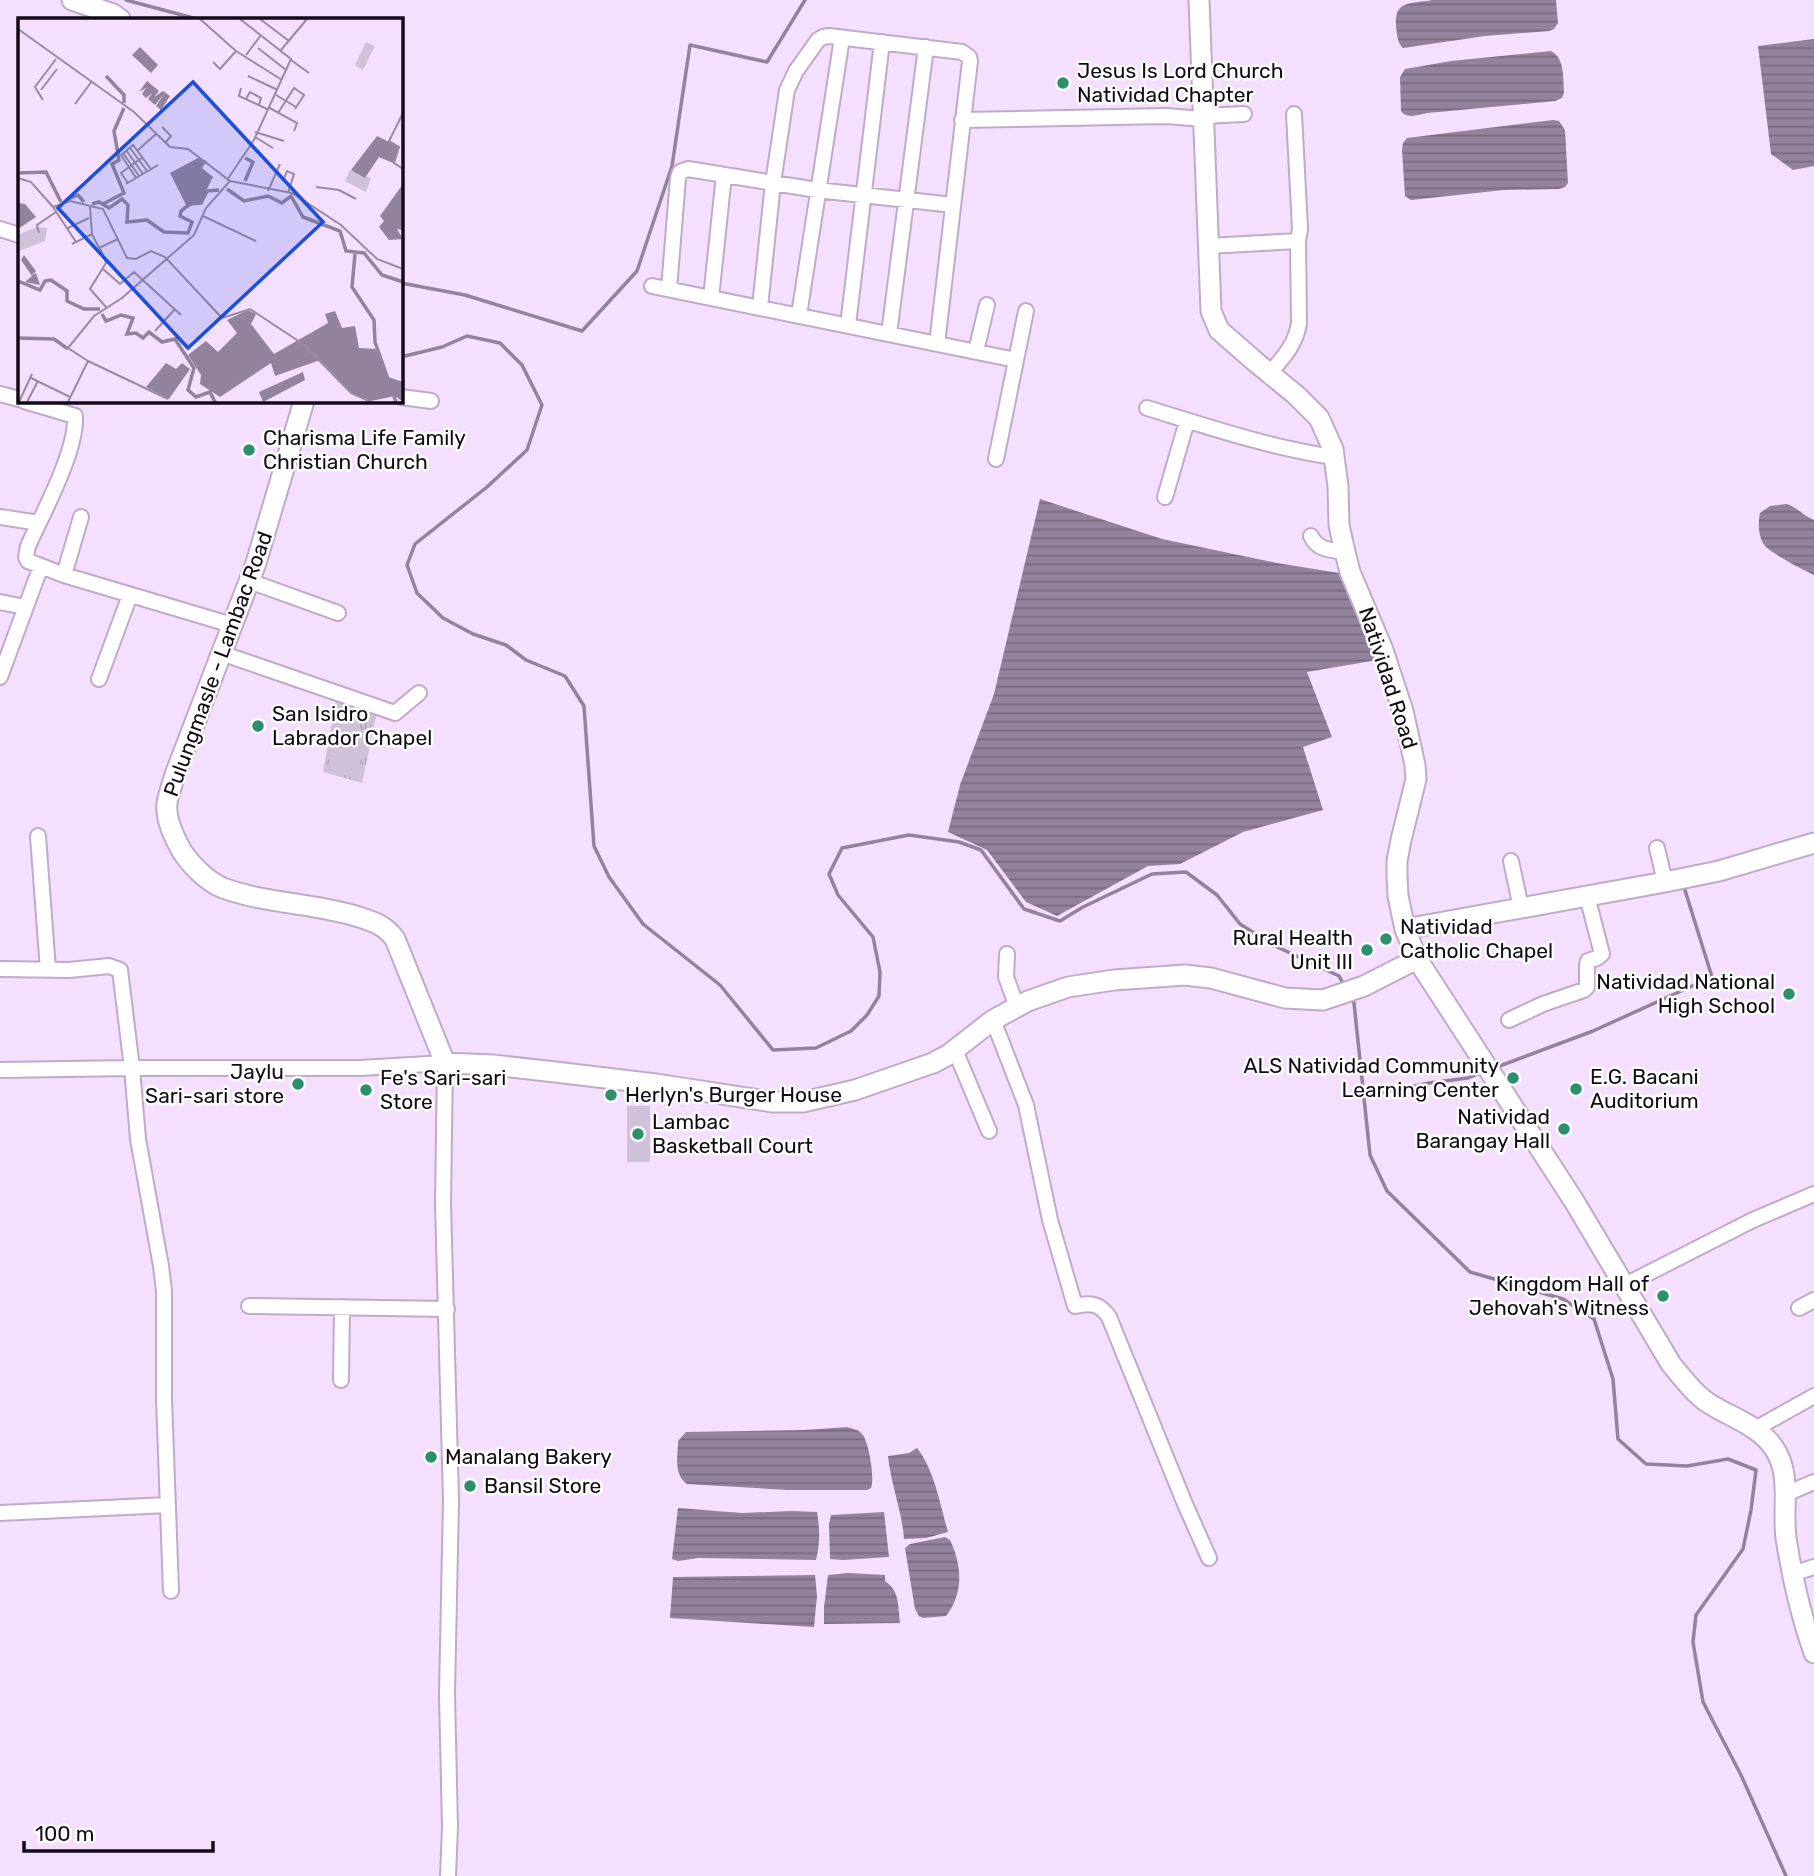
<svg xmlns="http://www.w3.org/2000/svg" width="1814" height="1876" font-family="Rubik,sans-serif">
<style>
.grass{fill:url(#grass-tufts)}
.pitch{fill:#cfc1d7}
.water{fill:url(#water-rules)}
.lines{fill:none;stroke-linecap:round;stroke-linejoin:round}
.stream{stroke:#93829c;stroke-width:3.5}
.street-casing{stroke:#bfabc9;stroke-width:18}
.secondary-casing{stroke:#bfabc9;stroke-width:23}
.street{stroke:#fff;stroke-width:14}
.secondary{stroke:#fff;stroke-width:19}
.poi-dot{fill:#2b906b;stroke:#fff;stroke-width:2.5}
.labels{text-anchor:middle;stroke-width:5;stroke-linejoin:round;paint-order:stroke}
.poi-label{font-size:21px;fill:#110b15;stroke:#fff;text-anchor:start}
.street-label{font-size:21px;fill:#110b15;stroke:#fff}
.inset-river{fill:none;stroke:#93829c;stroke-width:3.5}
.inset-road{fill:none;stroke:#998aa1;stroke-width:2}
.view{fill:#1d4ed8;fill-opacity:0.15;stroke:#1d4ed8;stroke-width:3.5}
.inset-edge{fill:none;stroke:#110b15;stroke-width:3.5}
</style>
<defs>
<pattern id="grass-tufts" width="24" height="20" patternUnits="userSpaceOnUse" patternTransform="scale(1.75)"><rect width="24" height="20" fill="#cfc1d7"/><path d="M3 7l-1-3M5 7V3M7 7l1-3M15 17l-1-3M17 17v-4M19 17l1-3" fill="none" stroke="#b1a4b8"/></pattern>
<pattern id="water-rules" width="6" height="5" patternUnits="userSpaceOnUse" patternTransform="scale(1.75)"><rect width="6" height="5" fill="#93829c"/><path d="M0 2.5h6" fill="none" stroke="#77697e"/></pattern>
</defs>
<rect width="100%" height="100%" fill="#f4dfff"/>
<path class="grass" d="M336,700L377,712L362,783L323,772Z"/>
<path class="pitch" d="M627,1106H650V1162H627Z"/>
<path class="water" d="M1432,0H1556L1558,23L1554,29L1549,31L1485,36L1403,48C1397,42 1397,35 1396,26C1394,0 1411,4 1432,0Z
M1814,39V166L1793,170L1771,154L1758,46Z
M1551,51C1565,58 1563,79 1564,93L1562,98L1555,101L1428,113C1419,114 1407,120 1401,111L1400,77L1405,69L1451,61Z
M1553,120L1559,121L1565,130L1568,183L1565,187L1559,189L1504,190L1411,200L1405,196L1402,150L1403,143L1407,138Z
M1040,499L1162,539L1277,563L1339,573L1344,572L1383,659L1307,672L1332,737L1303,747L1323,810L1243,832L1180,864L1148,866L1057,916L1026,902L987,850L948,832L960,785L994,694Z
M1787,504C1798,508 1804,516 1814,520V575C1803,570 1773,554 1765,546C1758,538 1758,522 1760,513L1770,506Z
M847,1427C852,1429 858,1429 862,1434C869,1441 875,1479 871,1488L867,1490H787L687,1484C673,1473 678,1457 678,1441L686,1432L805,1430Z
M917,1448C935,1471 940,1505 948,1532L926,1538L904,1539C902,1511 891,1485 888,1456L909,1453Z
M678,1508L742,1513L792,1511L817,1512C820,1529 820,1544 816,1560L698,1558L678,1561L672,1559Z
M884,1512L889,1557L843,1560L830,1559L829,1524L831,1515Z
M945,1537L950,1540C962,1565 964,1593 946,1616L923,1618L919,1616L915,1609L905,1548L910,1544Z
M848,1573L885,1575V1581C900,1591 898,1606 900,1623L824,1624V1607L828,1575Z
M815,1575L817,1596L814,1627L670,1618L673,1577Z"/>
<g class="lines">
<path class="stream" d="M126,0L197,19
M401,283L465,295L582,331L637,271L672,166L690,45L767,62L805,0
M401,354L405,356L442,347L467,336L500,343L522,365L542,405L527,450L487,487L415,544L407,565L417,593L443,618L473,634L506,645L526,660L565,676L584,706L594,846L609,877L643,924L720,985L773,1050L816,1048L851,1031L867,1015L879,996L880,972L873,937L838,895L829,874L842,848L909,835L959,842L981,850L1024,909L1060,921L1083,907L1152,874L1186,872L1217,895L1240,924L1273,945L1339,976L1344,985
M1351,998L1354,1003L1370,1155L1387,1191L1470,1272L1563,1299L1594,1319L1613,1379L1618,1439L1646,1464L1687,1466L1728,1459L1756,1470L1751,1510L1743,1549L1696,1615L1693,1642L1703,1702L1741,1775L1786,1876
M1497,1067L1593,1031L1712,977L1684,887
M1364,1097L1429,1083L1468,1078L1483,1072"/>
<defs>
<path id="street" d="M1203,116L1244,114
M962,120L1166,116L1203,119
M0,229L19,235
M1208,246L1298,241L1300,229L1294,114
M652,286L1016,360
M669,289L678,178L680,172L688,169L817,190L953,205
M711,298L724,175
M760,307L773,183L787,90L796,71L818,40L823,37L829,36L962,52L969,57L970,61L937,344
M799,315L842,38
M848,325L882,42
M889,334L926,47
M976,351L987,305
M1269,374C1283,358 1296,344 1299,323L1298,241
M0,394L19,399
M401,397L431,401
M24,401L75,416C77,451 43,513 28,546L26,557L28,561L64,575L232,625
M1147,408C1209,427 1271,448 1334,457
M996,459L1026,311
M1165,497L1187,421
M0,517L39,523
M1311,536C1317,550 1331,550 1345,552
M64,575L81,517
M249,581L338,613
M0,602L25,607
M221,653L395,713L419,693
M0,677L41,566
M99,679L130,595
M38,836L48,970
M1657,848L1665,882
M1511,861L1521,908
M1007,954L1006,977L1017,1007
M0,969L69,970L109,966L120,970L132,1068L138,1139L161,1266L164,1291V1398L171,1591
M993,1020L1026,1105L1050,1220L1075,1306C1091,1302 1100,1304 1109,1317L1185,1504L1209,1558
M1509,1020L1543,1004L1584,990L1587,987V965L1588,961L1597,958L1602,954L1587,896
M955,1050L989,1131
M0,1070L132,1068H360L445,1063L443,1204L451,1500L447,1694L450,1827L448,1876
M1625,1285L1753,1220L1814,1194
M249,1306L447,1309
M1799,1308L1814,1300
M341,1380L342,1307
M1755,1429L1814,1396
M1786,1494L1814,1482
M0,1513L168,1505
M1792,1574L1814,1567"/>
<path id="secondary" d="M72,0L113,14L120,19
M1199,0L1211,311L1219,330L1258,364L1296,395L1319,418L1333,449L1338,486L1339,525L1345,552L1350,572L1383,650L1403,711L1415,765L1416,779L1401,840L1397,861V876L1398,896L1405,929L1417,959L1574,1201L1671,1364C1681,1376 1691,1390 1704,1400C1727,1417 1757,1423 1774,1448C1792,1474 1782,1509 1786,1538C1792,1577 1801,1616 1814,1653
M304,401L256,563L176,772C173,782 169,792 167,803C165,820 175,839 183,853C192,866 208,882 223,888C267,904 315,903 359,917C374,922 385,925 395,939L445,1063L493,1065L555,1072L656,1084L773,1102H803L855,1090L933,1063L948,1055L993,1020L1028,1001L1068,987L1114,980L1185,975L1211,978L1285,998L1323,1000L1364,986L1417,959
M1405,929L1665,882L1719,871L1814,843"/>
</defs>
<use href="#street" class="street-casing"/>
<use href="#secondary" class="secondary-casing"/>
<use href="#street" class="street"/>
<use href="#secondary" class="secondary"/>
</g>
<g class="poi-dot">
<circle cx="1063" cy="83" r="7"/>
<circle cx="249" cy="450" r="7"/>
<circle cx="258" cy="726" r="7"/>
<circle cx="1386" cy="939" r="7"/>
<circle cx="1367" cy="950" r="7"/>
<circle cx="1789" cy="994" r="7"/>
<circle cx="1513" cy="1078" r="7"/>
<circle cx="298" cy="1084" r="7"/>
<circle cx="1576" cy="1089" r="7"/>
<circle cx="366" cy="1090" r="7"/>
<circle cx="611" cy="1095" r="7"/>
<circle cx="1564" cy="1129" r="7"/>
<circle cx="638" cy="1134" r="7"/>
<circle cx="1663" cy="1296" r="7"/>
<circle cx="431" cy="1457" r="7"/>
<circle cx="470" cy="1486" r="7"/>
</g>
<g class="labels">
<g class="poi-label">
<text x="1077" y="78">Jesus Is Lord Church<tspan x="1077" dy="24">Natividad Chapter</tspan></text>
<text x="263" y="445">Charisma Life Family<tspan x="263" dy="24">Christian Church</tspan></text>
<text x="272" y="721">San Isidro<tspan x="272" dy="24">Labrador Chapel</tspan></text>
<text x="1400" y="934">Natividad<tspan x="1400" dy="24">Catholic Chapel</tspan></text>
<text x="1353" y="945" text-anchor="end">Rural Health<tspan x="1353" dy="24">Unit III</tspan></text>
<text x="1775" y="989" text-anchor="end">Natividad National<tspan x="1775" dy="24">High School</tspan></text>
<text x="1499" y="1073" text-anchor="end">ALS Natividad Community<tspan x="1499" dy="24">Learning Center</tspan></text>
<text x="284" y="1079" text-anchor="end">Jaylu<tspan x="284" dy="24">Sari-sari store</tspan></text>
<text x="1590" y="1084">E.G. Bacani<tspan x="1590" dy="24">Auditorium</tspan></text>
<text x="380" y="1085">Fe's Sari-sari<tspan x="380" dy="24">Store</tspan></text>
<text x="625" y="1102">Herlyn's Burger House</text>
<text x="1550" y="1124" text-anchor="end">Natividad<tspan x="1550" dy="24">Barangay Hall</tspan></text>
<text x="652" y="1129">Lambac<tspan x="652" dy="24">Basketball Court</tspan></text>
<text x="1649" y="1291" text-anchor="end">Kingdom Hall of<tspan x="1649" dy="24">Jehovah's Witness</tspan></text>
<text x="445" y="1464">Manalang Bakery</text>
<text x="484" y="1493">Bansil Store</text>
</g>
<g class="street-label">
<text transform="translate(218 664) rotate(-70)" y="7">Pulungmasle - Lambac Road</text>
<text transform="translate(1388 678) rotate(72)" y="7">Natividad Road</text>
</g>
</g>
<g transform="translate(18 18)">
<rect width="385" height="385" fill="#f4dfff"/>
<path d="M348,24L357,28L345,52L337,47ZM332,152L353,160L348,174L327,163Z" fill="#cfc1d7"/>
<path d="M18,209L29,210L27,223L1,233L0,217Z" fill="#cfc1d7"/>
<path d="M122,29L140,47L133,55L114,37ZM129,63L141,73L136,79L145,73L152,78L143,92L138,88L146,76L137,87L130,81L134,75L128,80L124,76L128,70L121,74ZM359,118L381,129L375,145L361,139L347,160L333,152ZM180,140L189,143L184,150L195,159L182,185L168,187L152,155ZM385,166V212L379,211L385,221L371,222L361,209L366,203L362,198ZM0,185L7,186L18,199L0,211ZM6,237L18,253L13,258L18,255L22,267L7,264L14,258L3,242ZM230,292L238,296L233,306L256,336L310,305L307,296L317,293L324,310L337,308L341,330L359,331L370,359L385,364V384L377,378L353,383L335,376L302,342L257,358L253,345L202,379L182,366L183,357L170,337L188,323L200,334L219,315L209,302ZM148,345L158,351L164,345L172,351L151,381L128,369ZM285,354L287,362L245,384L241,374Z" fill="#93829c"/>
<path class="inset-river" d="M88,58L106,77V85M0,155L28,154L43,184M227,163L235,144L227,140M209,171L226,183L250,178L264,185L273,178L285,199L322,213L328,233L346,235L364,257L385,264M48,182L60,177L66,184M74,186L81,184L91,190L104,181L110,187L109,204L129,202L146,214L170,215L174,204L162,198L163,193L172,186L183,185L189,173L201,172M85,186L106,175L94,146L101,142L96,113L106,90M337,236L334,269L356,302L357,324L378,384M0,263L22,272L27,263L33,262L49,273V283L66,291H82M84,296L88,303L103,297L115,300L109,316L118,315L125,320L131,314L144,324L157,321L176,350L170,372L178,379L192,374L197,384M0,320L36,321L50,331"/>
<path class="inset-road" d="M182,1L218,33L202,51L195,44M242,1L271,23M0,11L116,94L152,129L170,131L212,163L274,175L323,207L359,241L385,251M240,30L268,52M263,32L289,1M218,33L264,62M228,37L243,17M273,42L291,55M230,58L260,72M223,70L221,78L249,91M23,72L39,51M258,77L278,89M228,81L232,74L243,80L241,87M25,82L17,69L38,41M57,86L74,63M250,89L279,105L276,113M260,95L276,70L286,77L277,91M385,95L371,123L381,129L376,145L385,151M144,109L153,118L147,125M237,114L266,123M237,119L255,130M112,130L129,153M108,132L125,156M120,132L138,116M105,135L121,158M0,160L13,164L35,189L52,183L85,191L109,240L118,241L133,233L147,239L204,300L232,291L285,326L333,375L353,384M118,160L103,137L115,127L133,151M209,162L236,122L273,41L222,1M265,163L269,153L276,156L270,175M110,165L103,155L125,139M108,166L140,147M298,169L321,172L338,181M250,173L262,146M35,189L58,224M72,189L74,216M185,198L238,223M50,210L71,200M21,215L19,207L38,194M54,226L74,216L81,230L100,221M82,230L88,245L72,271L88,289M85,251L102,266L116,254L163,297M137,313L157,291M70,343L150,381M13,360L52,379M1,384L14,356M9,384L20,363M50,384L70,343L50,330L76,298L104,280L176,217L188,190L212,163"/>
<path class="view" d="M175,64L305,204L170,330L40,190Z"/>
<rect width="385" height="385" class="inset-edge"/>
</g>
<path d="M24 1841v10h189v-10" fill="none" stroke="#110b15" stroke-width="3.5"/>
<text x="35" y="1841" font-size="21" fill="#110b15" stroke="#ffffff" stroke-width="5" paint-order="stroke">100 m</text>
</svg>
